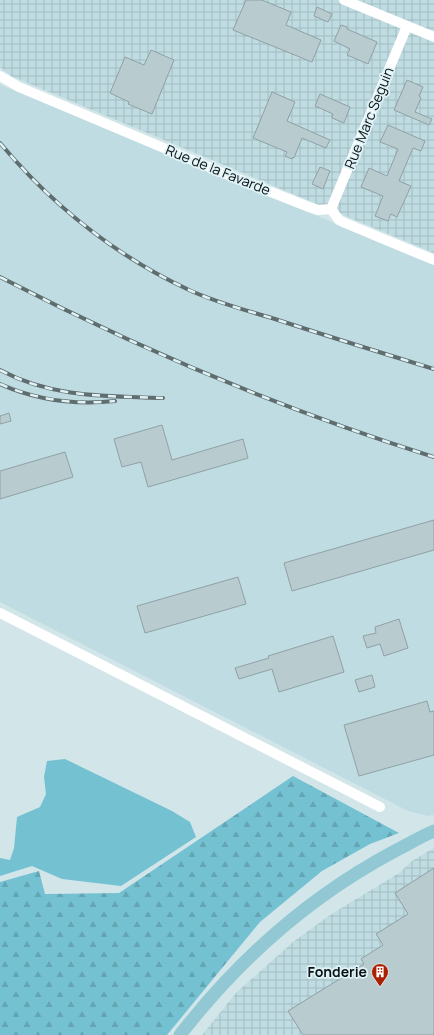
<svg xmlns="http://www.w3.org/2000/svg" width="434" height="1035" font-family="Manrope,sans-serif">
<style>
.built{fill:#bfdce2}
.industrial{fill:url(#industrial-grid)}
.green{fill:#74c1d2}
.forest{fill:url(#forest-firs)}
.building{fill:#b8cbcf;stroke:#8fa1a5}
.lines{fill:none;stroke-linecap:round;stroke-linejoin:round}
.minor{stroke:#fff;stroke-width:10}
.major{stroke:#91c8d3;stroke-width:13}
.rail-casing{stroke:#606d6f;stroke-width:4}
.rail{stroke:#dff3f7;stroke-width:2.5;stroke-dasharray:8;stroke-linecap:butt}
.labels{text-anchor:middle;stroke-width:3.5;stroke-linejoin:round;paint-order:stroke}
.street-label{font-size:14px;fill:#0b1213;stroke:#dff3f7}
.poi-label{font-size:14px;font-weight:bold;fill:#0b1213;stroke:#dff3f7;text-anchor:end}
</style>
<defs>
<pattern id="industrial-grid" width="8" height="8" patternUnits="userSpaceOnUse"><rect width="8" height="8" fill="#bfdce2"/><path d="M0 4h8M4 0v8" fill="none" stroke="#a3bcc1"/></pattern>
<pattern id="forest-firs" width="22" height="20" patternUnits="userSpaceOnUse"><rect width="22" height="20" fill="#74c1d2"/><path d="M5 1l3.5 6h-7zM16 11l3.5 6h-7z" fill="#63a5b3"/></pattern>
</defs>
<rect width="100%" height="100%" fill="#d2e6ea"/>
<path class="built" d="M0,84L3,86L434,264V815L428,816L408,811L0,602Z"/>
<path class="industrial" d="M0,0H434V253L11,76L0,67Z
M434,848V1035H202L236,993L293,942L330,915L399,873L412,861Z"/>
<path class="green" d="M65,759L172,811L190,822L196,837L121,886L62,879L32,866L0,876V858L10,860L14,848L17,817L40,807L46,794L44,777L47,761Z"/>
<path class="forest" d="M293,776L399,833L370,844L322,871L260,922L167,1035H0V882L39,871L45,894L119,893Z"/>
<path class="building" d="M246,0H262L291,12L286,25L321,40L312,62L233,30Z
M317,7L332,14L328,22L314,16Z
M341,25L347,27V29L377,42L368,64L347,55L350,49L334,41Z
M151,50L174,60L152,114L128,104L129,102L110,93L125,57L144,65Z
M407,80L423,87L419,96L421,98L415,112L432,119L429,125L394,110Z
M272,92L295,102L287,121L330,140L326,148L302,138L294,158L293,157L292,159L285,156L287,152L253,138Z
M320,94L350,107L344,123L332,118L333,114L315,106Z
M388,125L425,141L421,151L413,148L399,181L411,186L397,217L391,214L388,221L375,216L383,196L361,187L369,168L387,176L398,149L380,142Z
M320,167L330,171L323,189L312,184Z
M9,413L11,421L0,424V416Z
M162,425L172,460L243,439L248,458L148,487L141,462L122,467L114,439Z
M65,452L73,477L0,499V471Z
M434,520V550L292,591L284,563Z
M238,577L246,604L145,633L137,606Z
M399,619L408,648L384,656L380,644L367,648L363,636L376,633L375,627Z
M333,636L344,672L279,692L272,669L239,679L235,668L269,658L268,656Z
M372,675L375,687L359,692L355,680Z
M427,701L430,712L434,711V755L359,776L344,725Z
M434,868V1035H303L288,1011L364,964L361,959L383,945L376,934L408,914L395,893Z"/>
<g class="lines">
<path class="minor" d="M344,0L434,37
M0,76L19,87L223,173L309,207L318,210L331,209L339,220L345,223L434,260
M331,209L407,26
M0,613L380,807"/>
<path class="major" d="M180,1035C239,959 309,897 393,852C407,845 420,837 434,831"/>
<defs>
<path id="rail" d="M0,143C52,205 116,256 189,290C217,303 249,311 278,320C330,337 382,353 434,369
M0,277C139,349 284,410 434,457
M0,370C52,398 107,396 163,398
M0,384C36,400 77,405 115,401"/>
</defs>
<use href="#rail" class="rail-casing"/>
<use href="#rail" class="rail"/>
</g>
<defs>
<symbol id="building-pin" viewBox="-11 -11 22 30"><path d="M0 17L-7.5 6A9.5 9.5 0 1 1 7.5 6Z" fill="#ac1f00" stroke="#dff3f7"/><path d="M-4-6H4V6H1V3H-1V6H-4ZM-2.5-4.3h1.7v1.8h-1.7ZM.8-4.3h1.7v1.8H.8ZM-2.5-1h1.7V.8h-1.7ZM.8-1h1.7V.8H.8Z" fill="#fff"/></symbol>
</defs>
<g fill-rule="evenodd">
<use href="#building-pin" x="370" y="962" width="20" height="27"/>
</g>
<g class="labels">
<g class="street-label">
<text transform="translate(369 118) rotate(-68)" y="5">Rue Marc Seguin</text>
<text transform="translate(218 170) rotate(22)" y="5">Rue de la Favarde</text>
</g>
<g class="poi-label">
<text x="367" y="977">Fonderie</text>
</g>
</g>
</svg>
